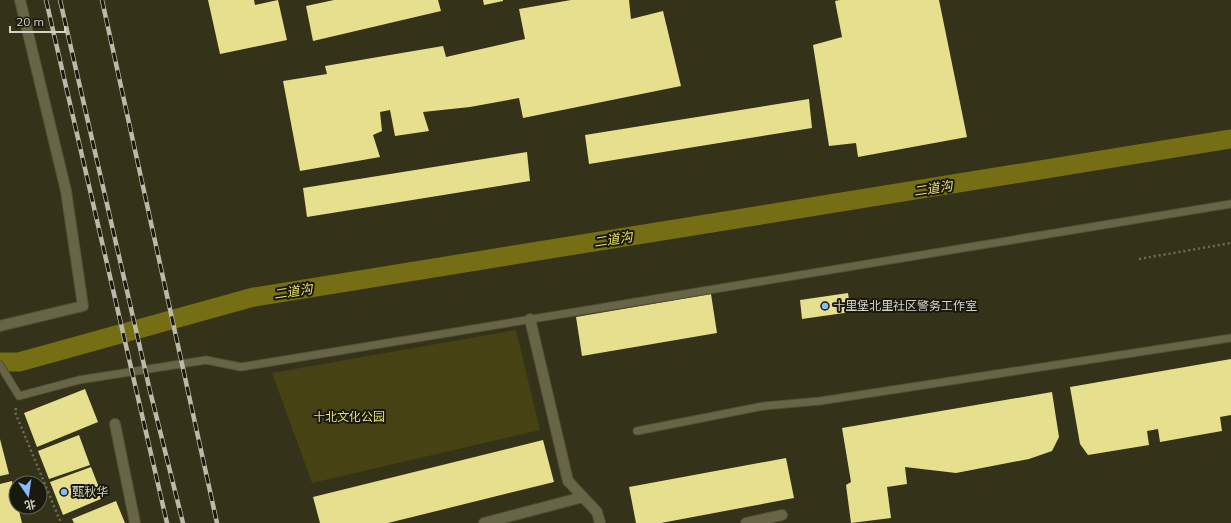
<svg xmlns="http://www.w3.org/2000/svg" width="1231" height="523" font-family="Mulish,'Noto Sans SC',sans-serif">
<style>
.green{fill:#464213}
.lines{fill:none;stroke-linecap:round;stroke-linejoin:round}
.canal{stroke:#756e15;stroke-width:19}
.building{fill:#e6df8d}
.service-casing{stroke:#514f37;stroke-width:9}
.minor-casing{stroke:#514f37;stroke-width:12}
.path{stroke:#6f6e58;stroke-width:2.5;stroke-dasharray:2 3;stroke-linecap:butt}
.service{stroke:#676545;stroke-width:7}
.minor{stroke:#676545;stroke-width:10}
.rail-casing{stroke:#bbbaa9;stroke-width:4.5}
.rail{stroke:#1a190e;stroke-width:3;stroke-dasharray:9;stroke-linecap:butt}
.poi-dot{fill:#87bbfb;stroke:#1a190e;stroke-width:1.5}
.labels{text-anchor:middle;stroke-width:4;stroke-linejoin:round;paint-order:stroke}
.poi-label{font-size:12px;fill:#d4d4c4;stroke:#1a190e;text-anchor:start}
.park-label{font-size:12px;fill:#e9df70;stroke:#1a190e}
.water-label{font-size:13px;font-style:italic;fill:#ebe272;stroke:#1a190e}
</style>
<rect width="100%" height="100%" fill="#343218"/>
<path class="green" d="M516,330L540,430L312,483L272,373Z"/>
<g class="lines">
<path class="canal" d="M0,362H19L254,297L1231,139"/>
</g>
<path class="building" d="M208,0H254L255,5L278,0L287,40L220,54Z
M334,0H438L441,11L313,41L306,6Z
M483,0H503V1L484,5Z
M571,0H629L631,19L663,11L681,86L523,118L519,98L470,107L423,112L429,131L395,136L390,110L380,112L382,131L373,135L380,157L300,171L283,81L327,74L325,66L443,46L446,57L525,39L519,9Z
M840,0H939L967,137L858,157L856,143L829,146L813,45L842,37L835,1Z
M809,99L812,128L589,164L585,135Z
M527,152L530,181L307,217L303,188Z
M848,293L851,312L802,319L800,300Z
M711,294L717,333L582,356L576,317Z
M1231,359V415L1220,417L1222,431L1160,442L1158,429L1147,431L1149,445L1088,455L1080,444L1070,387Z
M85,389L98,422L37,447L24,413Z
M1052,392L1059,437L1052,451L1029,459L956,473L905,467L907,484L887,487L891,518L851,523L846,485L851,482L842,428Z
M79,435L90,465L49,479L38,451Z
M0,439L9,474L0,476Z
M543,440L554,482L388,523H320L313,497Z
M786,458L794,498L661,523H636L629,487Z
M91,467L103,498L63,515L50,482Z
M12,481L16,499V507H18L22,523H0V484Z
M116,501L125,523H74L72,519Z"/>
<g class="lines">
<defs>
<path id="service" d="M0,365L19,396L79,380L206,360L241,367L1231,204
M637,431L764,406L820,401L1231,338"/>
<path id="minor" d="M530,319L568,481L597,512L600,523
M0,326L83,306L66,191L20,0
M115,424L135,523
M484,523L583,497
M746,523L782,515"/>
</defs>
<use href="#service" class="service-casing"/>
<use href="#minor" class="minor-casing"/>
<path class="path" d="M1139,259L1231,243
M16,408L15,412L61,523"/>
<use href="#service" class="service"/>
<use href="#minor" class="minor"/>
<defs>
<path id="rail" d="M46,0L167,523
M60,0L150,391L183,523
M102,0L217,523"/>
</defs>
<use href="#rail" class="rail-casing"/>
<use href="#rail" class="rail"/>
</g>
<g class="poi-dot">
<circle cx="825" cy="306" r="4"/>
<circle cx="64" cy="492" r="4"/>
</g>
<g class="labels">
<g class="poi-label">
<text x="833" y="310">十里堡北里社区警务工作室</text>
<text x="72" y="496">甄秋华</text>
</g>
<g class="park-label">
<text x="349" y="421">十北文化公园</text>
</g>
<g class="water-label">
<text transform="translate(933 188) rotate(-9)" y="5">二道沟</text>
<text transform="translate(613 239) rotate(-9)" y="5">二道沟</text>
<text transform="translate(293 291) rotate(-9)" y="5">二道沟</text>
</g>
</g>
<g transform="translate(28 495) rotate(167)"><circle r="19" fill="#1a190e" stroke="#646457"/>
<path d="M0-3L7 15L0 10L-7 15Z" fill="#87bbfb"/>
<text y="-6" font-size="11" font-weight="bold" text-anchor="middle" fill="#d4d4c4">北</text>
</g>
<path d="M10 26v6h55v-6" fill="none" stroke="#d4d4c4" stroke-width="2"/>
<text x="16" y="26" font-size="12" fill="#d4d4c4" stroke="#1a190e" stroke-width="3" paint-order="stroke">20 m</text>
</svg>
